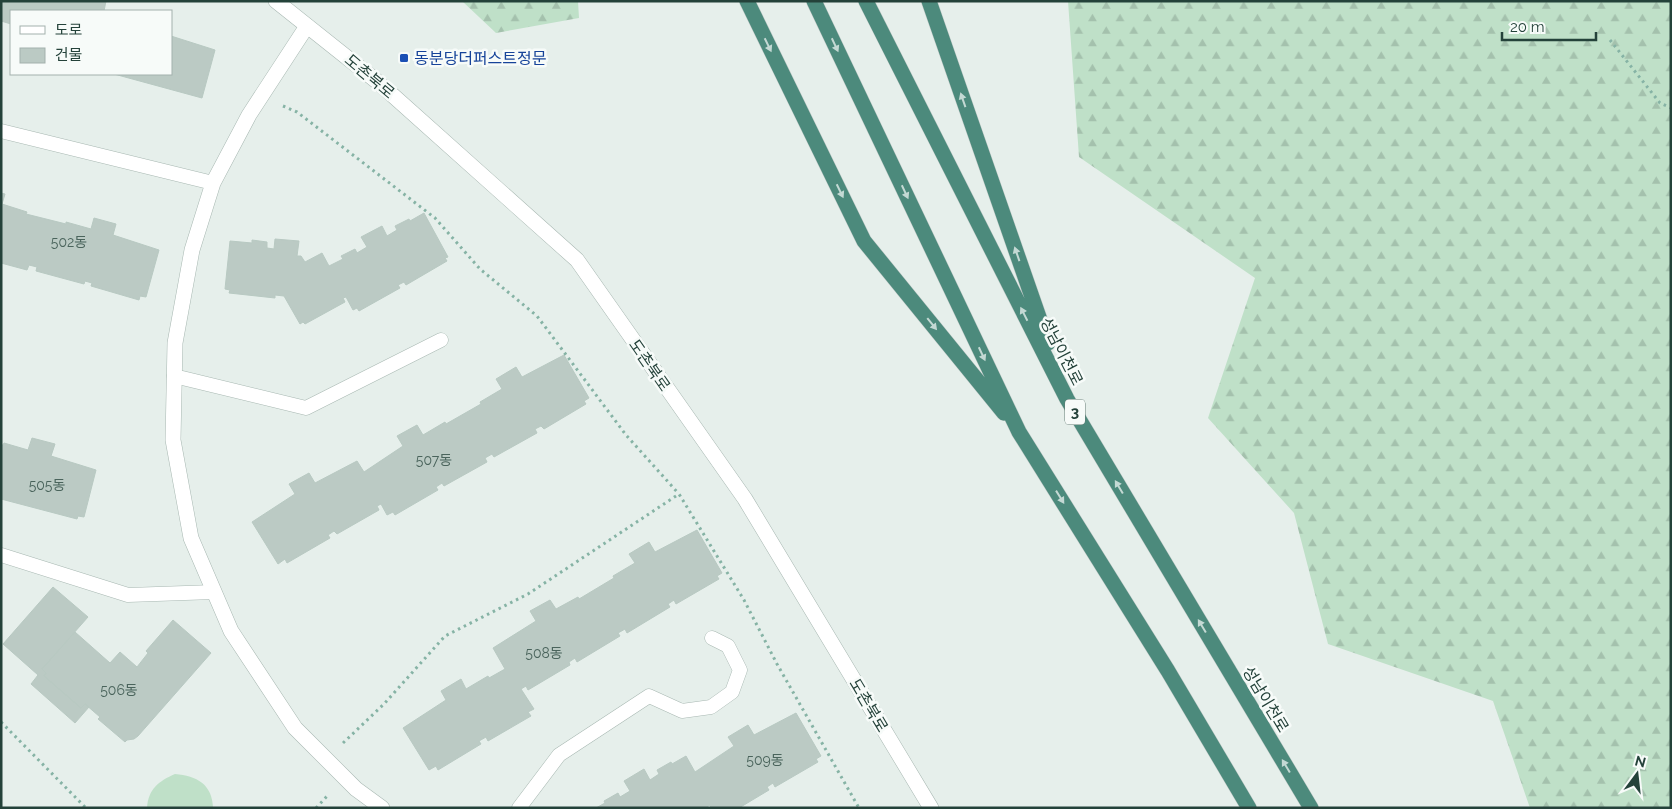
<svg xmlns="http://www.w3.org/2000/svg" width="1672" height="809" font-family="Raleway,'Noto Sans KR',sans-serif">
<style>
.green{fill:#bfe0c8}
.forest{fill:url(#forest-firs)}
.building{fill:#bbcac4;stroke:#b8c9c2}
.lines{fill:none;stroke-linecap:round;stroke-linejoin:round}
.service-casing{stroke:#a8b8b2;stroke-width:15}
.minor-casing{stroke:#a8b8b2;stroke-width:16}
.tertiary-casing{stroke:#a8b8b2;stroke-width:16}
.trunk-casing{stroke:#c2cac8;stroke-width:16}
.path{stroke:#86b3a5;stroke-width:3;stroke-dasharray:2.5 4;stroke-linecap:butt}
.service{stroke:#fff;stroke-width:14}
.minor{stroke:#fff;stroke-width:15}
.tertiary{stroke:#fff;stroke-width:15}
.trunk{stroke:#4c8a7c;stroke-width:15}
.oneway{fill:#c4d9d4}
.transit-dot{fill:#1a4fb4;stroke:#f7fbf9;stroke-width:2}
.labels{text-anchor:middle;stroke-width:5;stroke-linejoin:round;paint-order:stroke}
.number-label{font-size:14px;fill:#4a645c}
.shield{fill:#f7fbf9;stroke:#637a73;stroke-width:1}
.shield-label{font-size:15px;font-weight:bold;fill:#24423a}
.transit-label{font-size:16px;fill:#164399;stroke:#f7fbf9;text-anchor:start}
.street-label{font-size:16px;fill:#24423a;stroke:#f7fbf9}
</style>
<defs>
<pattern id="forest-firs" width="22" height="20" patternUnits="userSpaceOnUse" patternTransform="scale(1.25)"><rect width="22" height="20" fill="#bfe0c8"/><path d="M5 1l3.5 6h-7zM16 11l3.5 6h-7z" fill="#a4c1ad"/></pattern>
</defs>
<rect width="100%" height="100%" fill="#e6efeb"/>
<path class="green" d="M175,774C197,776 212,784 213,808H147C148,789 159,781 175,774Z"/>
<path class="forest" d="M462,1H578L579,18L496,33Z
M1068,1H1671V808H1530L1493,701L1328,644L1294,513L1208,418L1255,278L1079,157Z"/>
<path class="building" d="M1,1H106L104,11H11V24L1,21Z
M171,36L215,50L202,98L114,74H171Z
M1,193L5,194L2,204L27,212L26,214L66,224V222L91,229L94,218L116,224L113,235L159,250L146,297L140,296L139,300L91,286L92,283L85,281L84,284L36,271L37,267L29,265L27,270L1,263Z
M424,213L448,257L445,258L447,261L406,285L404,282L398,285L400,288L359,311L357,308L353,310L346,297L343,298L345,302L305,324L303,322L300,324L284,296L275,295V298L229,293L230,290L225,289L230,241L252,243V240L267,242V248L274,249L275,239L299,241L297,256H301L305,262L322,253L329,266L343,259L341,256L355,249L357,253L367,247L361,237L382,226L387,236L397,230L395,226L409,219L410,221Z
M564,355L589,398L584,401L586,404L544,429L541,426L535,429L537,433L494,457L492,454L485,458L487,462L444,486L442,483L436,487L438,490L395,515L393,512L387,515L381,504L377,506L379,510L337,534L334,531L328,535L330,538L287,563L285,559L278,564L252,522L295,494L289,484L309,473L315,483L357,461L364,472L403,446L397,436L417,425L423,435L445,422L446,424L481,404L480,402L502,389L496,379L516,367L522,377Z
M32,438L55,444L51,456L96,470L84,517L78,516L77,519L1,499V445H3L4,443L28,450Z
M697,530L722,573L717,576L719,579L676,604L674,600L668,604L670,607L627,633L625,629L618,633L620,636L577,662L575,658L569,662L570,665L528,690L526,686L521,689L534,709L528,712L531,716L488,741L486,737L479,741L481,744L438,770L436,766L429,770L403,728L446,700L441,691L461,679L466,689L488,676L489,678L505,669L493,648L536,621L530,611L550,600L556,609L578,597L579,599L614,578L613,576L635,563L629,554L649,542L655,552Z
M53,587L88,617L42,669L46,673L44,676L81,708L85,704L89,707L75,723L31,684L38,675L3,644Z
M173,620L211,653L138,736L134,739L127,740L125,742L98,719L100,717L85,704L81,708L44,676L46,673L42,669L75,632L110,663L120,652L137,667L148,653L146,651Z
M796,713L821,756L816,759L818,762L775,787L773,783L767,787L769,790L739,808H711L710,805L705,808H596L605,803L604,801L618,793L620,797L630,791L624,781L644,769L650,780L659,774L657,770L671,762L672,764L686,756L695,772L734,746L728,737L748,725L754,735Z"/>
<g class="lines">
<defs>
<path id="service" d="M1,131L213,183
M174,376L306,408L441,340
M1,555L128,595L214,592
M519,808L559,755L649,696L682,711L711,707L732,692L740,670L728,646L712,638"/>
<path id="minor" d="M307,26L249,115L213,183L192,250L175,343L173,440L191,538L231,631L295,728L356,789L382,808"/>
<path id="tertiary" d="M276,1L379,83L577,260L745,499L931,808"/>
<path id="trunk" d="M747,1L864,241L1004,413
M814,1L1019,432L1168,671L1249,808
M866,1L1067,399L1311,808
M929,1L1048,343"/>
</defs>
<use href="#service" class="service-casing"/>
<use href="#minor" class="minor-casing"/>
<use href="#tertiary" class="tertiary-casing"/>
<use href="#trunk" class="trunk-casing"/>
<path class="path" d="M1610,40L1660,103L1671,108
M283,106L297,112L435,218L480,269L537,316L626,435L679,494
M1,722L86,808
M343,743L384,704L445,636L528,594L679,494L744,600L777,664L859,808
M316,808L329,794"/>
<use href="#service" class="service"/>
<use href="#minor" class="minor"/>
<use href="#tertiary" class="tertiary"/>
<use href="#trunk" class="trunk"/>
</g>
<defs><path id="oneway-solid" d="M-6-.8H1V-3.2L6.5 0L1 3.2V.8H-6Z" transform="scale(1.25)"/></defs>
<g class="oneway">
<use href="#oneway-solid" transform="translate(768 45) rotate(64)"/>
<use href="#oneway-solid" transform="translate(835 45) rotate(65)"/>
<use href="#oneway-solid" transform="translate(963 100) rotate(-109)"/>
<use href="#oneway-solid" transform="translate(840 191) rotate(64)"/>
<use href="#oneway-solid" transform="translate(905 192) rotate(65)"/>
<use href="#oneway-solid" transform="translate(1017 254) rotate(-109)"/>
<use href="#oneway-solid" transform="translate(1024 314) rotate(-117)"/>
<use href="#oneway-solid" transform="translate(932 324) rotate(51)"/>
<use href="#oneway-solid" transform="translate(982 354) rotate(65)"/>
<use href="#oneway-solid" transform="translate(1119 487) rotate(-121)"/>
<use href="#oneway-solid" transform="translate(1060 497) rotate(58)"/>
<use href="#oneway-solid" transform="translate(1202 626) rotate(-121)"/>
<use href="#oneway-solid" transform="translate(1286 766) rotate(-121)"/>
</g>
<rect class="transit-dot" x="399" y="53" width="10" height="10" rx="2.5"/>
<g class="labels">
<g class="number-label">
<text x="69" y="247">502동</text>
<text x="434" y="465">507동</text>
<text x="47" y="490">505동</text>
<text x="544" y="658">508동</text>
<text x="119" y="695">506동</text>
<text x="765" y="765">509동</text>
</g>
<rect class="shield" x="1065" y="399.5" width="20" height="25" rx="4"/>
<g class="shield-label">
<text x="1075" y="417">3</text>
</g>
<g class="transit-label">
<text x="414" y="64">동분당더퍼스트정문</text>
</g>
<g class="street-label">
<text transform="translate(370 76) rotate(40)" y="6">도촌북로</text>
<text transform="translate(1062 351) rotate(63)" y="6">성남이천로</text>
<text transform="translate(650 365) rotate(55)" y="6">도촌북로</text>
<text transform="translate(1266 699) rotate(59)" y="6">성남이천로</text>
<text transform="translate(869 705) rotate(59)" y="6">도촌북로</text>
</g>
</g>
<rect width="1672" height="809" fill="none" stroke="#24423a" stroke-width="5"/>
<rect x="10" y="10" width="162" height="65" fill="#f7fbf9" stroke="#a3b1ad"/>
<rect x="20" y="26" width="25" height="8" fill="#ffffff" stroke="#a3b1ad"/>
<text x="55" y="35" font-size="15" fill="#24423a">도로</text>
<rect x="20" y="48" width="25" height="15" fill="#bbcac4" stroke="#a3b1ad"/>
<text x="55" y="60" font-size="15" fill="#24423a">건물</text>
<g transform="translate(1637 774) rotate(15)" stroke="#f7fbf9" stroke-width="4" paint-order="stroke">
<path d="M0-4L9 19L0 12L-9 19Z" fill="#24423a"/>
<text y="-8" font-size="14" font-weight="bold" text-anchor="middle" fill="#24423a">N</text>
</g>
<path d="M1502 32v8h94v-8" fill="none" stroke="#24423a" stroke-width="2.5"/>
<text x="1510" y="32" font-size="15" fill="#24423a" stroke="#f7fbf9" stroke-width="4" paint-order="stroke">20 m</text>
</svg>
